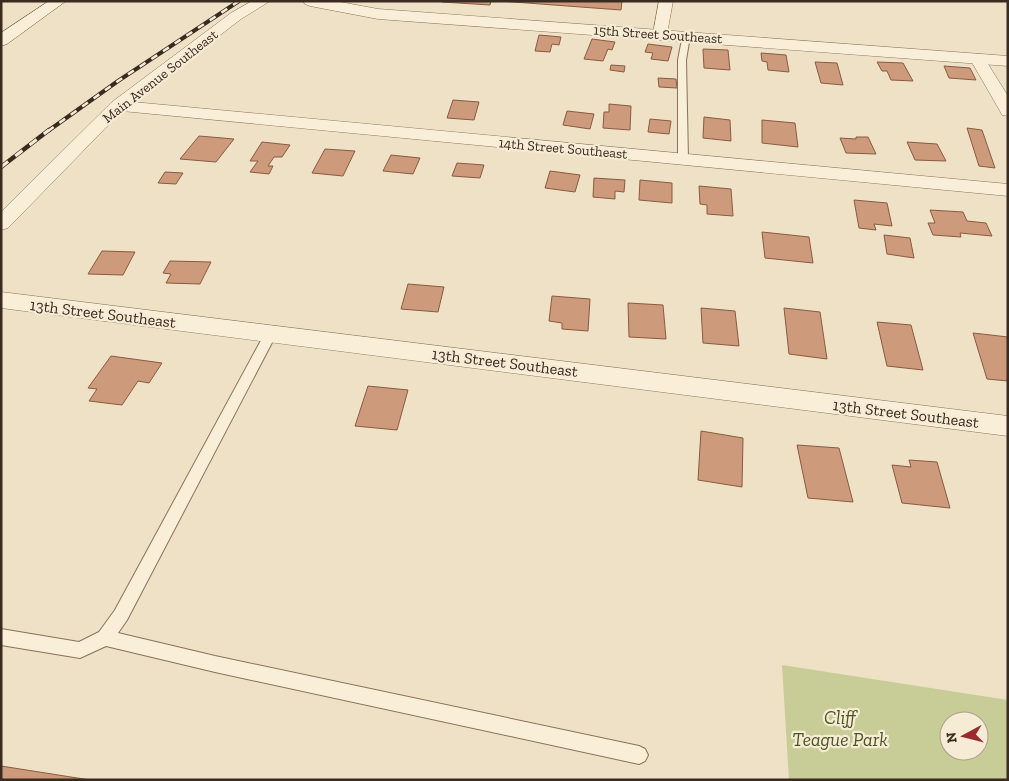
<svg xmlns="http://www.w3.org/2000/svg" width="1009" height="781" font-family="'Zilla Slab',serif">
<style>
.green{fill:#c8cd98;fill-rule:evenodd}
.building{fill:#cd9a7b;stroke:#895b41}
.lines{fill:none;stroke-linecap:round;stroke-linejoin:round}
.service-casing{stroke:#89725b;stroke-width:2}
.minor-casing{stroke:#89725b;stroke-width:1}
.tertiary-casing{stroke:#89725b;stroke-width:1}
.secondary-casing{stroke:#6b533e;stroke-width:1}
.service{fill:#f9eed8;fill-rule:evenodd}
.minor{fill:#f9eed8;fill-rule:evenodd}
.tertiary{fill:#f9eed8;fill-rule:evenodd}
.secondary{fill:#f9eed8;fill-rule:evenodd}
.rail-far1-casing{stroke:#392b1f;stroke-width:4}
.rail-casing{stroke:#392b1f;stroke-width:4.5}
.rail-far1{stroke:#f6ebd4;stroke-width:2.5;stroke-dasharray:7;stroke-linecap:butt}
.rail{stroke:#f6ebd4;stroke-width:3;stroke-dasharray:9;stroke-linecap:butt}
.labels{text-anchor:middle;stroke-width:4.5;stroke-linejoin:round;paint-order:stroke}
.far-street-label{font-size:14px;fill:#392b1f;stroke:#f6ebd4}
.street-label{font-size:16px;fill:#392b1f;stroke:#f6ebd4}
.near-park-label{font-size:19px;font-style:italic;fill:#4b5625;stroke:#f6ebd4}
</style>
<rect width="100%" height="100%" fill="#eee1c5"/>
<path class="green" d="M782,665L1008,700V780H789ZM949,721H979V751H949Z"/>
<path class="building" d="M491,1L490,5L442,2V1Z
M500,1H622L621,10Z
M539,35L561,37L559,45L552,44L550,52L535,51Z
M592,39L615,42L612,50L608,49L603,61L584,59Z
M648,44L672,47L668,61L651,59L653,53L645,52Z
M703,49L728,50L730,70L704,68Z
M761,53L786,55L789,72L768,70L767,62L762,61Z
M815,62L837,63L843,85L821,83Z
M877,62L903,63L913,81L891,80L887,71H882Z
M611,65L625,66L624,72L610,70Z
M944,66L970,68L976,80L949,78Z
M658,78L676,79L677,88L659,87Z
M453,100L479,102L474,120L447,118Z
M609,104L631,106L630,130L603,128L604,112H609Z
M567,111L594,114L590,129L563,125Z
M704,117L730,120L731,141L703,138Z
M650,119L671,121L669,134L648,132Z
M762,120L795,123L798,147L762,143Z
M967,128L982,130L995,168L979,166Z
M199,136L234,139L216,162L180,159Z
M856,137H868L876,154L846,153L840,138L856,139Z
M262,142L290,145L282,157H274L268,166H273L269,174L250,172L258,161H250Z
M907,142L937,144L946,161L915,160Z
M325,149L355,151L343,176L312,173Z
M391,155L420,158L413,174L383,171Z
M457,163L484,165L480,178L452,176Z
M550,171L580,175L575,192L545,188Z
M165,172L183,173L176,184L158,183Z
M594,178L625,180L624,192L615,191V199L593,197Z
M640,180L672,183V203L639,200Z
M699,186L731,189L733,216L707,214V205L700,204Z
M854,200L887,203L892,226L874,224L876,230L859,228Z
M930,210L963,212L967,221L986,223L992,236L960,233L961,237L933,235L928,223H935Z
M762,232L809,237L813,263L765,258Z
M884,235L910,238L914,258L887,254Z
M102,251L135,252L123,275L88,274Z
M170,261L211,262L200,284L166,283L171,274L163,273Z
M408,284L444,287L438,312L401,309Z
M552,296L590,299L588,331L562,329V323L549,321Z
M628,303L663,305L666,339L629,337Z
M701,308L735,311L739,346L703,343Z
M784,308L820,312L827,359L789,354Z
M877,322L911,325L923,370L887,366Z
M973,333L1008,337V381L987,379Z
M111,356L162,363L149,383L138,381L122,405L89,401L97,389L88,388Z
M368,386L408,390L397,430L355,426Z
M701,431L743,438L742,487L698,480Z
M797,445L839,448L853,502L808,498Z
M909,460L937,462L950,508L902,503L892,465L911,467Z
M1,766L90,780H1Z"/>
<g class="lines">
<defs>
<path id="service" d="M683,34L690,36L686,60L688,159L683,162L678,159V60Z
M271,329L277,333L127,620L118,633L215,656L639,746L645,749L648,755L645,761L639,764L215,672L106,646L80,658L1,645V629L79,642L99,632L115,610L265,333Z"/>
<path id="minor" d="M252,1H270L241,19L133,102L1008,184V196L122,111L8,228L1,230V212L112,102L231,13Z
M659,1H673L667,34L665,37H655L653,34Z
M978,54L983,56L1008,96V116L1002,115L1000,111L970,59L973,56Z
M1,292L1008,416V436L1,308Z"/>
<path id="tertiary" d="M303,1H335L378,9L1008,56V66L378,19L310,6L305,4Z"/>
<path id="secondary" d="M49,1H66L7,44L1,46V33Z"/>
</defs>
<use href="#service" class="service-casing"/>
<use href="#minor" class="minor-casing"/>
<use href="#tertiary" class="tertiary-casing"/>
<use href="#secondary" class="secondary-casing"/>
<use href="#service" class="service"/>
<use href="#minor" class="minor"/>
<use href="#tertiary" class="tertiary"/>
<use href="#secondary" class="secondary"/>
<defs>
<path id="rail-far1" d="M48,131L118,81L239,1"/>
<path id="rail" d="M1,167L49,130"/>
</defs>
<use href="#rail-far1" class="rail-far1-casing"/>
<use href="#rail" class="rail-casing"/>
<use href="#rail-far1" class="rail-far1"/>
<use href="#rail" class="rail"/>
</g>
<g class="labels">
<g class="far-street-label">
<text transform="translate(658 34) rotate(4)" y="5">15th Street Southeast</text>
<text transform="translate(160 76) rotate(-38)" y="5">Main Avenue Southeast</text>
<text transform="translate(563 148) rotate(5)" y="5">14th Street Southeast</text>
</g>
<g class="street-label">
<text transform="translate(103 313) rotate(7)" y="6">13th Street Southeast</text>
<text transform="translate(505 362) rotate(7)" y="6">13th Street Southeast</text>
<text transform="translate(906 413) rotate(7)" y="6">13th Street Southeast</text>
</g>
<g class="near-park-label">
<text x="840" y="724">Cliff<tspan x="840" dy="22">Teague Park</tspan></text>
</g>
</g>
<rect width="1009" height="781" fill="none" stroke="#392b1f" stroke-width="5"/>
<g transform="translate(964 736) rotate(263)"><circle r="24" fill="#f6ebd4" stroke="#aa9e8c"/>
<path d="M0-4L9 19L0 12L-9 19Z" fill="#992b2e"/>
<text y="-8" font-size="14" font-weight="bold" text-anchor="middle" fill="#392b1f">N</text>
</g>
</svg>
